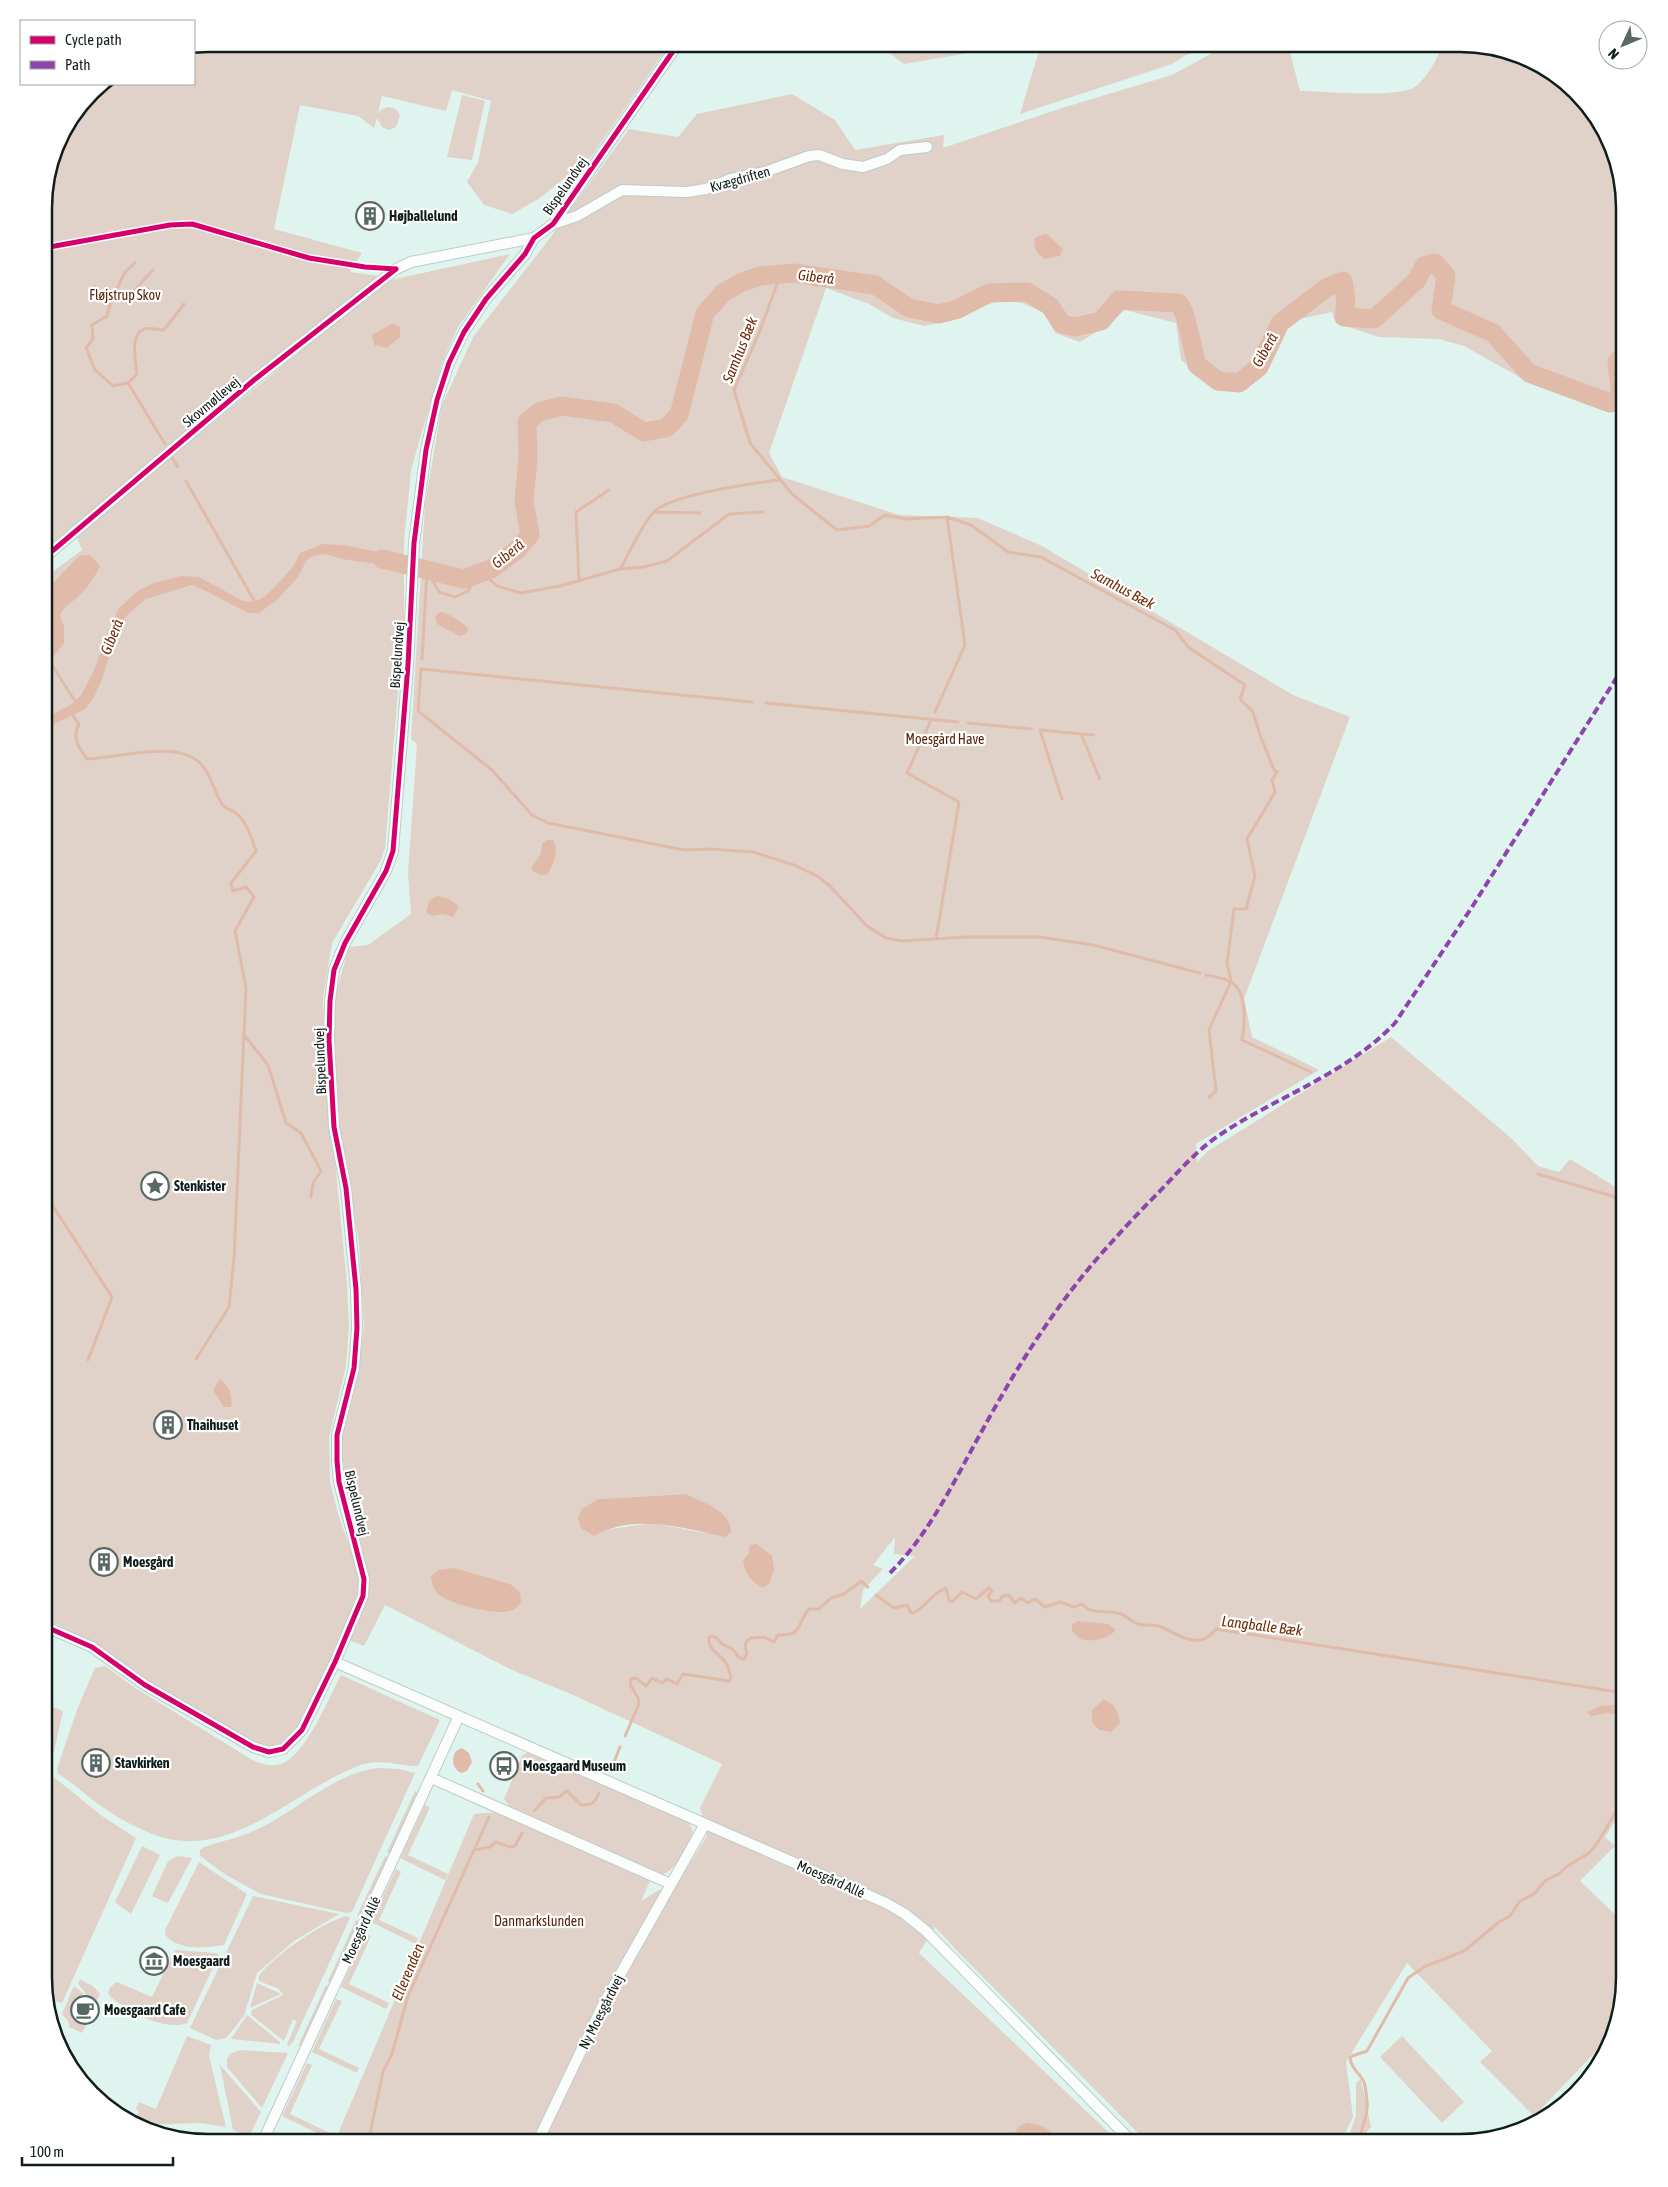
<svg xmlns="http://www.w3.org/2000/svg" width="1668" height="2187" font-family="'Asap Condensed',sans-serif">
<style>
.green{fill:#e0d2c8;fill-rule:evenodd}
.water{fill:#e0bba9}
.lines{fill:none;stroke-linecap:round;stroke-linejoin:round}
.stream{stroke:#e0bba9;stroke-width:3}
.river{stroke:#e0bba9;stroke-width:19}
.street-casing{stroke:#bcccc8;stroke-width:12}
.street{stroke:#fafdfc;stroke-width:10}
.quiet{stroke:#8e44ad;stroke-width:4;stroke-dasharray:8 4;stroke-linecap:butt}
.cycleway-casing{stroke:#fff;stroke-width:8}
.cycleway{stroke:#d6006c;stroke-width:5}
.labels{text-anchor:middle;stroke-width:4.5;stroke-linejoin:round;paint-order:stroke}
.street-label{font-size:14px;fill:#101e1b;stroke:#fff}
.poi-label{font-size:14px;font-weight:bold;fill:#101e1b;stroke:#fff;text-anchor:start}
.park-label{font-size:14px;fill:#561f06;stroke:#fff}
.water-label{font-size:15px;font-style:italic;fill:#722a06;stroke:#fff}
.rim{fill:none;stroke:#101e1b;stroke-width:2.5}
</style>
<rect width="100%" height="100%" fill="#dff4ee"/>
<path class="green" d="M209,44H648L667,48L591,157L540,198L512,214L484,205L467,182L478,162L491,101L452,90L446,111L382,96L378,113C385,105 396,105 400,116L396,127L389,130L382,127L377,118L374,128L358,116L300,105L274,229L362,253L350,272L379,276L218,405L44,551V198L61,136L102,84H194V47Z
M885,44H1023L904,64L891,54Z
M1041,44H1216L1186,55L1172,64L1020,114Z
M1229,44H1288L1300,91C1322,91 1401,99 1416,86C1429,75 1437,59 1443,44H1470L1541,66L1597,117L1619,166L1624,209V402L1618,408L1611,410L1585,403L1521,378L1464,346L1439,339L1379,337L1336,323L1332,312L1295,320L1284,333L1264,370L1248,386L1219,391L1181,360L1176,323L1125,310L1100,330L1080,342L1055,333L1044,313L1022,303L1002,300L973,309L950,321L924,326L893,318L869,304L826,288L769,453L782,477L899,515L978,518L1042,546L1293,695L1350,717L1244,999L1252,1037L1319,1070L1196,1144L1197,1162L1208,1151L1391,1037L1511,1138L1538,1166L1559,1172L1570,1159L1624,1192V1807L1605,1837L1615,1846L1580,1881L1624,1923V1978L1608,2039L1534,2116L1480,2062L1492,2051L1407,1963L1346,2062L1353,2117L1340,2143H1148L960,1954L935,1927L919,1953L1120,2143H334L474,1814L497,1812L650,1881L641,1901L659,1890L671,1894L707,1836L700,1808L722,1764L571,1694L512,1670L385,1605L364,1646L349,1640L367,1600V1571L346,1486L343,1460V1433L357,1379L364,1327L359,1243L340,1130L334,1028V1000L349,947L368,945L411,914L408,873L417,744L411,739L425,505L442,405L473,337L547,242L629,129L678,137L697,114L792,94L835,120L855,150L944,135L943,148L1062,108L1172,75ZM686,1494L711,1507L705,1533L652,1523L604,1530L598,1499ZM895,1537L894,1554L915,1556L860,1609L863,1590L883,1569L873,1565Z
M462,95L485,101L472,160L447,157Z
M510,254L458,327L442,363L411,470L404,541V619L385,848L381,860L332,943L323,997L324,1048L347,1284L349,1327L346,1366L329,1437L330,1482L338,1514L361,1579L356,1602L342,1636L303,1720L285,1744L272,1747H262L217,1723L194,1707L185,1704L156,1685L148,1683C115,1658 83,1635 44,1619V578L82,550L76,535L386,281Z
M105,1666L137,1689L254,1761C263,1764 272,1767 281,1764C306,1755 328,1699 341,1675L440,1720L418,1766C399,1766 381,1758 361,1765C296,1788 234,1861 158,1836C138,1829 118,1818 101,1806C86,1796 74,1783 58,1774L57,1769L78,1707L95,1668Z
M44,1703L63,1711L48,1778L44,1790Z
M527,1752L686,1821L690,1825L693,1831C689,1845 678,1867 664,1874L657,1872L510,1807L504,1799L522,1756Z
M378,1768L399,1769L415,1773L352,1912L346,1913L261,1894L226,1875L200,1856V1850L204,1847C225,1840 246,1836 266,1825C302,1806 336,1773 378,1768Z
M55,1778L102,1816L136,1838L62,2003L46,1998L44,1978V1798L52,1779Z
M415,1791L418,1794L390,1854L387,1852Z
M425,1805L430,1807L408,1855L448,1874L445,1880L400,1858Z
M142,1846L160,1855L131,1914L115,1902Z
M178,1856L192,1858L168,1903L152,1896L168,1861Z
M385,1856L389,1859L360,1918L357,1916Z
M199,1862L247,1894L224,1945C205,1948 181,1951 166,1936L165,1930Z
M396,1869L401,1872L379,1920L418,1938L416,1944L371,1922Z
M253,1896L339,1914L294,1941L257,1973L244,2016L226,2038L216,2040L190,2028Z
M347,1916L350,1918L293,2042L289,2046L287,2044L297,2021L293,2019L284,2041L251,2015L252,2010L283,1995L279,1989L259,1981V1976C273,1956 324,1921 347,1916Z
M356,1920L359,1923L331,1983L328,1981Z
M365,1934L371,1936L349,1984L389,2003L386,2009L341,1987Z
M175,1950L216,1953L219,1955L187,2023C165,2032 123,2010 108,1994L110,1987L117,1982L152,1997Z
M80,1979L94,1987L100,1994L97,2001L86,1996L84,1991L78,1984Z
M257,1983L281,1994L250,2008Z
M326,1985L330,1987L302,2046H298Z
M74,1986L84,1994L81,1995L76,2007L92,2014L82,2033L69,2027L68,2021L62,2014Z
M336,1999L342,2001L319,2049L359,2068L357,2073L312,2052Z
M247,2015L280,2042V2044L231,2039Z
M187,2036L211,2045L209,2056L226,2127L200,2123L139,2125L127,2121L118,2113L135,2120L139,2111L136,2109L139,2102L156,2109Z
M1402,2036L1464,2102L1442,2123L1380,2057Z
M240,2050L288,2053L262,2108L227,2067V2059L230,2054Z
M219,2060L221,2066L261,2112L249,2137L233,2130Z
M307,2063L312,2065L290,2114L330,2133L327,2138L282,2116Z
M1361,2079L1371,2127L1363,2136V2143H1347L1356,2115V2083Z
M199,2133L214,2135L235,2143H209L175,2134Z"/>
<path class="water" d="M1044,234H1047L1063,249L1060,256L1045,259C1036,253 1033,249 1035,238Z
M393,323L400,327V337L387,348L374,345L372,335Z
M323,544L342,545L400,556L406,558V568L342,559L326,554L313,556L306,561L298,577L278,599L259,613H248L206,591L192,585L146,599L126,616L118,629L101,682L93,699L85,709L44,729V719L72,704L81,695L91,677L118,609L139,590L154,583L181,576L199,577L243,601L252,602L261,599L271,591L293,567L300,553Z
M85,555H90L100,566C95,577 88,587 79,596C72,603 64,605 60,615L64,627V643L54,656L44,655V587L53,583L79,556Z
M442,612C453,616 459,620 468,628L467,633L460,636L437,624L435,618L438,613Z
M547,840H553C560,850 553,864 548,874L541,875L532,871V867L541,853L542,843Z
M437,896C447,897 453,900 459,907L453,917L443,914L433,916L426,913L429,901Z
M220,1379C229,1386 233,1396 231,1407H224L213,1390Z
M686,1494C703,1503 731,1510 731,1532L725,1537C684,1528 633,1513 594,1536L581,1528L578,1518L582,1509L598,1499Z
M757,1544L772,1556L774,1570L769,1584L763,1588C751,1582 745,1573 743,1560L748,1555L750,1545Z
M454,1568L510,1584L520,1592L521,1602C518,1605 516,1609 513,1610C498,1617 450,1604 438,1594C433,1589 432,1582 431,1576L438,1570Z
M1078,1621L1108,1624L1115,1629V1631C1108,1638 1091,1643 1081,1639C1078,1638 1074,1633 1072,1631V1624Z
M1103,1700C1116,1703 1118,1711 1120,1723L1111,1732L1099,1730L1092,1722V1710Z
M1624,1704V1715L1607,1713L1591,1716L1587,1712L1600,1706Z
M462,1748L469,1753L472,1762L467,1771L461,1773C452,1768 451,1759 456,1751Z
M1027,2123C1041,2123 1054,2132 1062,2143H1009L1018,2127Z"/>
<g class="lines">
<path class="stream" d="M781,273L759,333L734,390L750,443L793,495L837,530L869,526L885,515L905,519L947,517L971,525L1008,552L1041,557L1175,630L1188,647L1245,685L1240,699L1253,712L1260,735L1274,770L1277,772L1272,780L1275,792L1247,839L1255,876L1246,909H1234L1227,963L1231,981L1209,1030L1216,1091L1209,1097
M95,287L100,299L109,305
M130,295L153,270
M113,297L125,272L135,263
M159,299L130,295L112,298L107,316L92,325L93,339L86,348L95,370L113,386L128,383L137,374C136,363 129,334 144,329C149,327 158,330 164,330L184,304
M128,383L165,444
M171,456L178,467
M186,481L256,604
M654,512L700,513
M620,569L644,567L667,561L729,514L763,512
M428,572L439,592L455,597L468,591L479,573
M482,572L497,586L521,593L560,586L620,569C631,551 639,529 653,513C669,494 752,484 778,480
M579,581L576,512L609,490
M46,656L75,701
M422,659L427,571
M752,702L421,669L418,711L492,770L532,815L548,823L684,850L711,849L753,852L794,865L817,876L830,886L867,926L886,938L902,941L966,937H1039L1093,945L1200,973
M766,703L958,722
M70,712L79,724C72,738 78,747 87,759C117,758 179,739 201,764C213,778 213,790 222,804C226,810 232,809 237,814C245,819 253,841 256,851L231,883L233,891L246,887L254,897L235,931L246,988L234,1259L229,1307L196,1359
M935,712L965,645L947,517
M931,720L907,773L959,802L936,939
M968,723L1031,729
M1081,734L1100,779
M1062,799L1040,730L1093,735
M1206,975C1213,977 1223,977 1229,981C1248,990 1245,1023 1242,1040L1311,1072
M244,1035L268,1065L286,1123L301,1133L321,1171L313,1183L311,1197
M1538,1174L1612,1196L1624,1204
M44,1191L51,1198V1203L112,1297L88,1360
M876,1595L894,1608L907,1605L911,1613H913C926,1607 933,1592 946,1588L949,1601H953L962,1592L976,1599L989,1588L992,1591L988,1596L991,1601H999L1003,1596L1009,1595L1015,1603L1021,1598L1028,1603L1035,1599L1045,1607L1060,1602L1074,1607L1082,1604C1092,1616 1107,1609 1121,1614C1127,1616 1132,1622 1138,1624C1145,1626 1154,1624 1161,1627C1174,1632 1186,1642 1201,1640C1207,1639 1212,1634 1216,1629L1624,1693
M625,1736L639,1704L638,1698L630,1684L631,1679L636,1678L646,1686L652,1678L662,1683L667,1679L677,1684L683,1674L729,1681L731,1678C730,1674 729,1669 727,1665C722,1655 707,1650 709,1638L711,1636L717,1638C723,1649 731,1643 738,1657L744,1659L747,1653L745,1648L746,1642L751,1638L764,1637L774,1642L778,1635C804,1636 796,1624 809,1609H819L831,1598L844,1594L861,1581L868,1587
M612,1767L620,1747
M478,1784L483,1791
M534,1811L546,1798L559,1797L567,1791L581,1805C592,1805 595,1803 599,1793
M474,1850L490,1847L496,1842L510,1847L515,1846L522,1833
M368,2143L383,2072L392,2054L408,1996L489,1817
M1360,2143C1359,2128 1369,2119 1367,2101C1366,2095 1366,2087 1364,2082C1360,2073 1351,2069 1350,2058L1352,2056L1367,2051L1408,1978L1424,1967L1464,1951L1499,1922L1510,1916L1520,1901L1534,1894L1546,1880L1559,1874L1566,1867L1589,1853L1598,1842L1624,1798"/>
<path class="river" d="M382,559L464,579L491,569L517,550L530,535L524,501L528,458L527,422L539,412L561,406L613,413L644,432L666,428L679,415L705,313L723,293L740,283L760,276L794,273L875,285L909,308L939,314L958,309L989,293L1027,292L1050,306L1062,324L1075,327L1101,321L1119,300L1179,303L1185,315L1197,365L1218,381L1239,383L1259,367L1280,323L1326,288L1343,281L1346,299L1344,317L1374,319L1417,280L1424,266L1435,263L1446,276L1441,310L1493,333L1529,373L1610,403L1621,395L1617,362L1624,354"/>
<defs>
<path id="street" d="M553,224L577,216L622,190L687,192L706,189L731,179L765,172L809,156L819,155L843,164L863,167L887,159L900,150L927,147
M44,558L254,380L396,269L411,262L534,238
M44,1626L92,1647L145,1685L253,1747L269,1752L283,1749L302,1730L335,1662L363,1596L364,1579L339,1482L337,1461V1435L354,1368L357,1328L356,1289L346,1188L334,1127L329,1040L330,1001L334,970L345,943L386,871L393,851L408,665L414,543L426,450L437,400L449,363L464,332L486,299L525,254L534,238L553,224L678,44
M335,1662L886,1903L905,1914L926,1931L1133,2143
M431,1778L671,1884
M262,2143L459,1716
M537,2143L603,2005L705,1824"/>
</defs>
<use href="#street" class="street-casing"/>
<use href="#street" class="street"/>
<path class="quiet" d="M890,1573C931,1532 955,1479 983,1429C1019,1363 1059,1300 1110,1244C1126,1226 1143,1208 1160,1191C1179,1171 1198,1149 1221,1134C1278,1096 1347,1074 1395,1023L1472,907L1624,666"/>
<defs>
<path id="cycleway" d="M44,248L170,225L192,224L309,258L365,267L396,269
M44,558L254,380L396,269
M44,1626L92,1647L145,1685L253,1747L269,1752L283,1749L302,1730L335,1662L363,1596L364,1579L339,1482L337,1461V1435L354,1368L357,1328L356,1289L346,1188L334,1127L329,1040L330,1001L334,970L345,943L386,871L393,851L408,665L414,543L426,450L437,400L449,363L464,332L486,299L525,254L534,238L553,224L678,44"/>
</defs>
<use href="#cycleway" class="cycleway-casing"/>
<use href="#cycleway" class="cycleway"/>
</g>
<defs>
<symbol id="building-ring" viewBox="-11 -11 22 22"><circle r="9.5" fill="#fff" stroke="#586965" stroke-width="1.5"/><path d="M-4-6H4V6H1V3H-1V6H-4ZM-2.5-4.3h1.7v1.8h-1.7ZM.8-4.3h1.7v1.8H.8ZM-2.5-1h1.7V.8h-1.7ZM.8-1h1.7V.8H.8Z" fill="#586965"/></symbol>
<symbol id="sight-ring" viewBox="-11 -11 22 22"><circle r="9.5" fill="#fff" stroke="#586965" stroke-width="1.5"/><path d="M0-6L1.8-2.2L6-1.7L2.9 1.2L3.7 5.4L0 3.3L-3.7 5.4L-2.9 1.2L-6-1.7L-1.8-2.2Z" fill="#586965"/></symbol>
<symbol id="bus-ring" viewBox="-11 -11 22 22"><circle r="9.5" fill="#fff" stroke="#586965" stroke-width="1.5"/><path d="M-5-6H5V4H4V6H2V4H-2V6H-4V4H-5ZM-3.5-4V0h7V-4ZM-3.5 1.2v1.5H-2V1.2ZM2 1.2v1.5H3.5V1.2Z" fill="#586965"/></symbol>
<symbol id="museum-ring" viewBox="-11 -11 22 22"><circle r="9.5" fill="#fff" stroke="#586965" stroke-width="1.5"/><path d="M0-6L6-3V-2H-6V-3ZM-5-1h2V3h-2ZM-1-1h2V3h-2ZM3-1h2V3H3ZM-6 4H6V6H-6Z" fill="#586965"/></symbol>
<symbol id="cafe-ring" viewBox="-11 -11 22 22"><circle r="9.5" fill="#fff" stroke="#586965" stroke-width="1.5"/><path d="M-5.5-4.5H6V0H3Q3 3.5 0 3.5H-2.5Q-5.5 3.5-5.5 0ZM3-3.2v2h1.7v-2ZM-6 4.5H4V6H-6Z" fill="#586965"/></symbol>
</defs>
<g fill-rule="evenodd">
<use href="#building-ring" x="354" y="200" width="32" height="32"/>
<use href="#sight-ring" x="139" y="1170" width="32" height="32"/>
<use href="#building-ring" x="152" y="1409" width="32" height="32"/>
<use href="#building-ring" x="88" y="1546" width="32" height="32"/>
<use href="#building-ring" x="80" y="1747" width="32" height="32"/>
<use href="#bus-ring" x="488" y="1750" width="32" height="32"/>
<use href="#museum-ring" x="138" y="1945" width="32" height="32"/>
<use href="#cafe-ring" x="69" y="1994" width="32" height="32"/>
</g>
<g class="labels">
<g class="street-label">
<text transform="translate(740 179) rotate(-16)" y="5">Kvægdriften</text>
<text transform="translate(565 186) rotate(-55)" y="5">Bispelundvej</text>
<text transform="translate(211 402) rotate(-40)" y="5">Skovmøllevej</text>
<text transform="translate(397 655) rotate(-86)" y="5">Bispelundvej</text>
<text transform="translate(320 1061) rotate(-92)" y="5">Bispelundvej</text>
<text transform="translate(357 1503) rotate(77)" y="5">Bispelundvej</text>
<text transform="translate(831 1879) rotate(24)" y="5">Moesgård Allé</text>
<text transform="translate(361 1930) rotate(-65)" y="5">Moesgård Allé</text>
<text transform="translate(601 2012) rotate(-63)" y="5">Ny Moesgårdvej</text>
</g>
<g class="poi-label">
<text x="389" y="221">Højballelund</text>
<text x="174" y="1191">Stenkister</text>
<text x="187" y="1430">Thaihuset</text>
<text x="123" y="1567">Moesgård</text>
<text x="115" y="1768">Stavkirken</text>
<text x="523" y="1771">Moesgaard Museum</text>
<text x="173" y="1966">Moesgaard</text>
<text x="104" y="2015">Moesgaard Cafe</text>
</g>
<g class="park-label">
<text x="125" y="300">Fløjstrup Skov</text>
<text x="945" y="744">Moesgård Have</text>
<text x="539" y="1926">Danmarkslunden</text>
</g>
<g class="water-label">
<text transform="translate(816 277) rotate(7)" y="5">Giberå</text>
<text transform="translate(740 350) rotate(-68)" y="5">Samhus Bæk</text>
<text transform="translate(1265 350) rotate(-61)" y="5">Giberå</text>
<text transform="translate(508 554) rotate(-39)" y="5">Giberå</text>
<text transform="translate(1123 589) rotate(28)" y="5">Samhus Bæk</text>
<text transform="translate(112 637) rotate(-68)" y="5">Giberå</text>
<text transform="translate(1262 1626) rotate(7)" y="5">Langballe Bæk</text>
<text transform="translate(408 1972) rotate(-67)" y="5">Ellerenden</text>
</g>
</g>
<path d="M0 0H1668V2187H0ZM208 52H1460A156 156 0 0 1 1616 208V1978A156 156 0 0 1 1460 2134H208A156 156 0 0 1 52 1978V208A156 156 0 0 1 208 52Z" fill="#fff" fill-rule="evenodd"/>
<path class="rim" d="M208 52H1460A156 156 0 0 1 1616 208V1978A156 156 0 0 1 1460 2134H208A156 156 0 0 1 52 1978V208A156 156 0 0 1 208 52Z"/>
<rect x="20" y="20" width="175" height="65" fill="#ffffff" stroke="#9fa5a4"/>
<rect x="30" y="36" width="25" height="8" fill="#d6006c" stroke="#9fa5a4"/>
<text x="65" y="45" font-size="15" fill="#101e1b">Cycle path</text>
<rect x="30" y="61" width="25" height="8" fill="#8e44ad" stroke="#9fa5a4"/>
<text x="65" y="70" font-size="15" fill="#101e1b">Path</text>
<g transform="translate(1623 45) rotate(226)"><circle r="24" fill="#ffffff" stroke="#9fa5a4"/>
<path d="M0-4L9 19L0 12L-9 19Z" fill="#586965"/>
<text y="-8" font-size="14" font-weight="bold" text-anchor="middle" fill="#101e1b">N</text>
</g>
<path d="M22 2157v8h151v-8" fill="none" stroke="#101e1b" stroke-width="2.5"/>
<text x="30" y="2157" font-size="15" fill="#101e1b" stroke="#ffffff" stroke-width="4" paint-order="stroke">100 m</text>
</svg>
